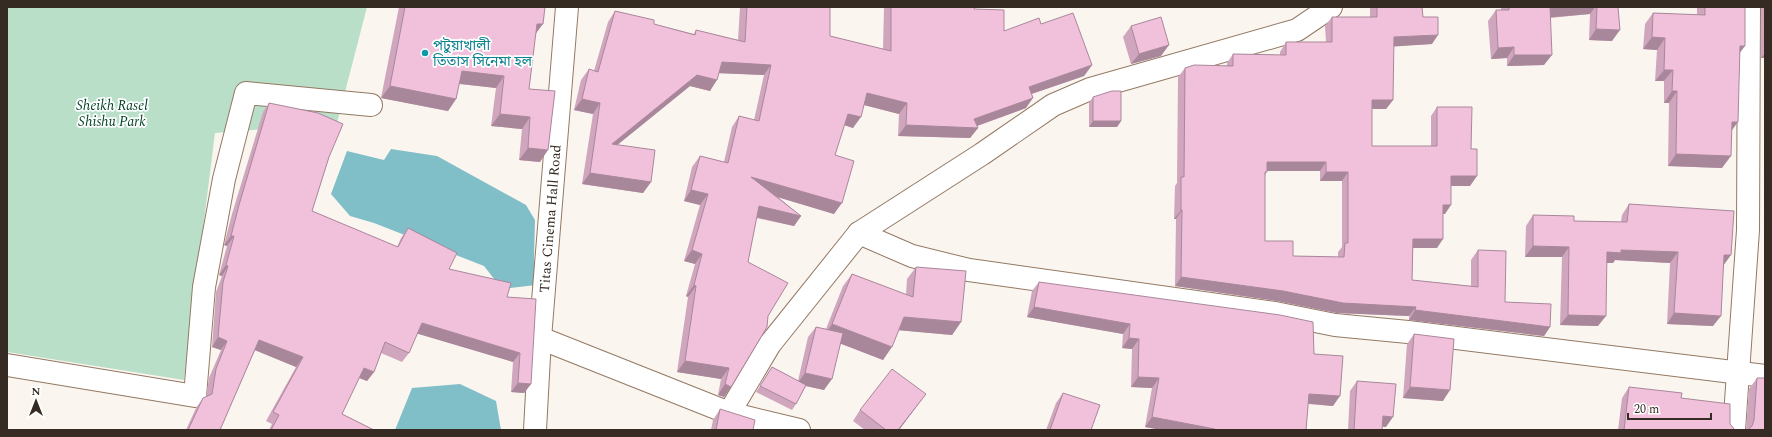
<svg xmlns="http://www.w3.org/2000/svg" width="1772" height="437" font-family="Spectral,'Noto Sans Bengali',serif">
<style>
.green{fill:#b9dfc9}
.water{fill:#80bfc7}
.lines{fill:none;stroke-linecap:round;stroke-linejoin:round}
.street-casing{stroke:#937963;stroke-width:24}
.street{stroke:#fff;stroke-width:22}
.wall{fill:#cfa6bd;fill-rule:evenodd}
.shaded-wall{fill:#a9879a}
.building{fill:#f1c1dc;stroke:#a9879a;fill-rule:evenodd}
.culture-dot{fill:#0f9aa8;stroke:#fff;stroke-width:1.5}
.labels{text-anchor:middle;stroke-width:3.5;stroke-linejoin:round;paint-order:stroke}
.culture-label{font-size:14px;fill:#0d838f;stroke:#fff;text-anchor:start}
.park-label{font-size:14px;font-style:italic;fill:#03442b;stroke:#fff}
.street-label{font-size:14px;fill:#362b22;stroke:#fff}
</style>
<rect width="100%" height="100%" fill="#fbf5f0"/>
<path class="green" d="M7,7H367L337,123L215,133L184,380L7,352Z"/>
<path class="water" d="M391,149L437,156L526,205L535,220L534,257L536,285L502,289L484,266L374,223L350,216L331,194L347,151L384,160Z
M460,384L496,401L501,430H395L412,388Z"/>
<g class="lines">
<defs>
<g id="street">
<path d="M859,233L912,256L969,270L1275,313L1335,325L1408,332L1765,376"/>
<path d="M540,338L729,413L799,430"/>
<path d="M7,365L195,396L204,287L224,179L246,93L371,105"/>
<path d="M729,413L770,344L859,233L982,154L1053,105L1090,89L1297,30L1331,7"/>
<path id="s1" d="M535,430L540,338L567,7"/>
<path d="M1734,430L1748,230L1749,7"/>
</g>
</defs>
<use href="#street" class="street-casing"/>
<use href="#street" class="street"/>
</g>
<path class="wall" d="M399,7H545L535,35L529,89L540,162L519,160L522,129L491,126L496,88L459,84L456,99L448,111L381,98Z
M740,7H830V36L883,49L884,7H975L974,9L1004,31L1041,24L1092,65L1084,76L1032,94L1026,108L977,126L978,128L970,138L898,136L899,114L864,105L853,128L844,125L835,155L834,214L778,197L801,216L794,226L756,218L748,262L768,316L724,397L718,395L721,379L677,372L688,297L686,296L695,264L684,261L700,205L684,201L692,167L700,156L724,162L732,127L739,116L754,120L764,75L719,73L710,91L690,86L617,145L651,182L643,193L582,184L593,114L574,110L581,80L589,69L594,71L608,22L615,11L654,24L694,34L696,30L738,40Z
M1370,7H1422L1423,17L1432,44L1393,46V100L1386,109H1372V146H1431V116L1437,107L1470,186H1451L1445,214H1443L1437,248H1413L1412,280L1471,286V260L1478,250L1505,302L1550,327L1544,336L1409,320V316L1337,313L1277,301L1175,286L1176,219H1174L1175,186L1177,183L1178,77L1185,68L1227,66V63L1233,54L1280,55V52L1286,42H1326L1325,26L1332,17H1370ZM1267,171H1320V181H1342V247L1338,252V257L1293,256L1265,241V176Z
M1501,7H1618L1612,41L1589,40L1590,14L1550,18L1544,65L1507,66V58L1491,59L1488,21L1496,10H1501Z
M1697,7H1745L1731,131L1722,168L1668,166L1669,103H1664V81H1655L1657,50L1643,49L1645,24L1653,13L1697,15Z
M1761,7H1765V58H1761Z
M1131,26L1161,56L1131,64L1123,37Z
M1093,97L1121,121L1117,127H1089V103Z
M269,103L329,157L312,211L397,247L401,238L408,228L449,269L507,297L531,384L524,393L511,392L513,362L417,333L409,353L402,362L381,353L374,372L367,381L359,378L342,414L374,430H269L272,424L266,421L296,367L255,350L220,430H186L196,408L203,398L206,397L209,378L221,350L212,347L216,292L222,276L219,275L227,246L224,245L232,214L263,112Z
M1629,204L1724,266L1713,326L1667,324L1670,263L1615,260L1613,263H1606L1598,326L1560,325L1562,257H1525L1526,226L1533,215L1574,221L1621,222L1622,215Z
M916,267L961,322L952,335L899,330L883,360L841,343L824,390L806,386L796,404L792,410L756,392L772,367L798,381L808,337L816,327L826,329L843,286L852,274L906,295L907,279Z
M1039,282L1314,354L1333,406L1308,404L1306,430H1162L1145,427L1152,388L1131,387L1132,349L1122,348L1123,334L1027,317L1032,291Z
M1414,334L1443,401L1403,398L1407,344Z
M1757,378L1765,430H1746L1749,389Z
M1357,381L1386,427L1382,426V430H1348L1350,391Z
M1629,387L1730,424L1735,430H1736H1618L1622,398Z
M1063,393L1091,430H1046L1056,403Z
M926,394L899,430H865L853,421L860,410Z
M720,409L753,430H711L713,420Z"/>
<path class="shaded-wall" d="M1550,7H1595L1590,14L1543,18Z
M537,24H543L534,36Z
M1596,29L1620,30L1612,41L1589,40Z
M1438,35L1432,44L1387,47L1394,37Z
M1652,37L1665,38L1657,50L1643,49Z
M1169,45L1161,56L1131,64L1139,54Z
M1740,46H1745L1736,58Z
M1514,47L1507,58L1491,59L1498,48Z
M1765,53V58H1761Z
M1514,55H1552L1544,65L1507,66Z
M722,62L771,65L764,75L714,73Z
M1092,65L1084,76L1022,97L1029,87Z
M1664,70H1673L1664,81H1655Z
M462,71L504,76L496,88L453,83Z
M697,75L717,80L710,91L690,86L605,155L612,144Z
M390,86L456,99L448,111L381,98Z
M1672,91H1677L1669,103H1664Z
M867,93L907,103L899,114L860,104Z
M1033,98L1026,108L974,127L978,128L970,138L898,136L906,125L974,119Z
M582,99L600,103L593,114L574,110Z
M1372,100H1393L1386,109H1366Z
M500,114L530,117L522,129L491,126Z
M848,114L861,117L853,128L841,124Z
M1093,121H1121L1117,127H1089Z
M1732,122H1738L1729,134Z
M528,148L548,150L540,162L519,160Z
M1676,154L1731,156L1722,168L1668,166Z
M1267,162H1326L1320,171H1261Z
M1326,172H1348L1342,181H1320Z
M590,173L651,182L643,193L582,184Z
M1451,176H1477L1470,186H1445Z
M751,177L842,203L834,214L744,187Z
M691,190L708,194L700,205L684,201Z
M1443,205H1451L1445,214H1437Z
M759,206L801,216L794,226L751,216Z
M1181,210H1182L1176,219H1174Z
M231,236H234L227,246L224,245Z
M1413,239H1443L1437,248H1407Z
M1533,246L1569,247L1562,257H1525Z
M692,250L702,254L695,264L684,261Z
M1621,250L1678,252L1670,263L1615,260L1613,263H1599L1607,252Z
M1724,255H1731L1723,266Z
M226,265L228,266L222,276L219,275Z
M1181,277L1283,291L1416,307L1409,316L1337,313L1277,301L1175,286Z
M694,285L696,286L688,297L686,296Z
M1034,307L1130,324L1123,334L1027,317Z
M1415,310L1550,327L1544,336L1409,320Z
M1674,313L1721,316L1713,326L1667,324Z
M1568,315L1606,316L1598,326L1560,325Z
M904,317L961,322L952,335L896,330Z
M422,323L520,353L513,362L415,333Z
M832,324L892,347L883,360L823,337Z
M218,337L227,341L221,350L212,347Z
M1129,338L1139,339L1132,349L1122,348Z
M259,340L303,357L296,367L252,349Z
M685,361L729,368L721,379L677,372Z
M364,368L374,372L367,381L357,377Z
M805,373L832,379L824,390L797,384Z
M1138,377L1159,378L1152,388L1131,387Z
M518,383L531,384L524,393L511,392Z
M725,384L731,387L724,397L718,395Z
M1410,387L1450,390L1443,401L1403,398Z
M926,394L899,430H898Z
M1309,394L1340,396L1333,406L1302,403Z
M1383,416L1393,417L1386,427L1376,426Z
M1152,417L1215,429L1214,430H1162L1145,427Z"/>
<path class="building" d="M405,7H545L543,24H537L529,89L555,91L548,150L528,148L530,117L500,114L504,76L462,71L456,99L390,86Z
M747,7H830V36L891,51V7H975L974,9L1004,10V31L1039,18L1041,24L1073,13L1092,65L1029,87L1033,98L974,119L978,128L906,125L907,103L867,93L861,117L848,114L835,155L854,161L842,203L751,177L801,216L759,206L748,262L788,283L768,316L767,327L731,387L725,384L729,368L685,361L696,286L694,285L702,254L692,250L708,194L691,190L700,156L728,163L739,116L759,121L771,65L722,62L717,80L697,75L612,144L655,150L651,182L590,173L600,103L582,99L589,69L598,72L615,11L654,20V24L695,35L696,30L745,42Z
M1377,7H1422L1423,17H1438V35L1394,37L1393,100H1372V146H1437V107H1472L1471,149H1477V176H1451V205H1443V239H1413L1412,280L1478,287V250L1506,251L1505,302L1551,304L1550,327L1415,310L1416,307L1343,303L1283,291L1181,277L1182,210H1181V177H1184L1185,68L1194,65L1233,66V54L1286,55V42H1332V17H1377ZM1267,162H1326V172H1348V243H1345L1344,257L1293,256V241H1265V172H1267Z
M1509,7H1554H1550L1552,55H1514V47L1498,48L1496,10H1509Z
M1597,7H1618L1620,30L1596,29Z
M1705,7H1745V46H1740L1738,122H1732L1731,156L1676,154L1677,91H1672L1673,70H1664L1665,38L1652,37L1653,13L1705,15Z
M1161,17L1169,45L1139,54L1131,26Z
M1112,91H1121V121H1093V97Z
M269,103L318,113L343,124L329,157L312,211L398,247L408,228L457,253L449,269L511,283L507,297L536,299L531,384L518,383L520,353L422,323L409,353L385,342L374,372L364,368L342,414L374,430H271L279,415L273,412L303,357L259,340L220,430H188L203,398L212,394L216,369L227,341L218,337L223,282L228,266L226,265L234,236H231L239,205Z
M1629,204L1734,211L1731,255H1724L1721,316L1674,313L1678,252L1621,250V253L1607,252L1606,316L1568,315L1569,247L1533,246V215L1574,216V221L1627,222Z
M916,267L966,271L961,322L904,317L892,347L832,324L852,274L913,297Z
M1039,282L1280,315L1313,322L1314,354L1343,356L1340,396L1309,394L1306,430H1215V429L1152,417L1159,378L1138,377L1139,339L1129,338L1130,324L1034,307Z
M816,327L843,333L832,379L805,373Z
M1414,334L1454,339L1450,390L1410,387Z
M772,367L806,385L796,404L760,386Z
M892,369L926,394L898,430H886L860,410Z
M1757,378H1765V430H1748L1752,426L1754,420Z
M1357,381L1396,384L1393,417L1383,416L1382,430H1354Z
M1629,387L1682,393L1681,398L1730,404V424L1735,430H1736H1624Z
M1063,393L1100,405L1091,430H1050Z
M720,409L755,420L753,430H716Z"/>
<circle class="culture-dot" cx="425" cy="53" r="4"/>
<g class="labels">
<g class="culture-label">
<text x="433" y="50">পটুয়াখালী<tspan x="433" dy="16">তিতাস সিনেমা হল</tspan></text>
</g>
<g class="park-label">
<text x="112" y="110">Sheikh Rasel<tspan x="112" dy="16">Shishu Park</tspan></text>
</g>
<g class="street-label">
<text dy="5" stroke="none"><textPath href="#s1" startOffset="212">Titas Cinema Hall Road</textPath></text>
</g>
</g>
<rect width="1772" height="437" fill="none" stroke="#362b22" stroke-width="16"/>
<g transform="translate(36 401)" stroke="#ffffff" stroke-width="3" paint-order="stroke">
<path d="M0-3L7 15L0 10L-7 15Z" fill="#362b22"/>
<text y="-6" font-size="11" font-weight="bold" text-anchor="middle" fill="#362b22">N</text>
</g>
<path d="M1628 413v6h83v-6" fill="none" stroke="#362b22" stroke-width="2"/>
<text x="1634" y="413" font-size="12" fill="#362b22" stroke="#ffffff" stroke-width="3" paint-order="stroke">20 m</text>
</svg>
